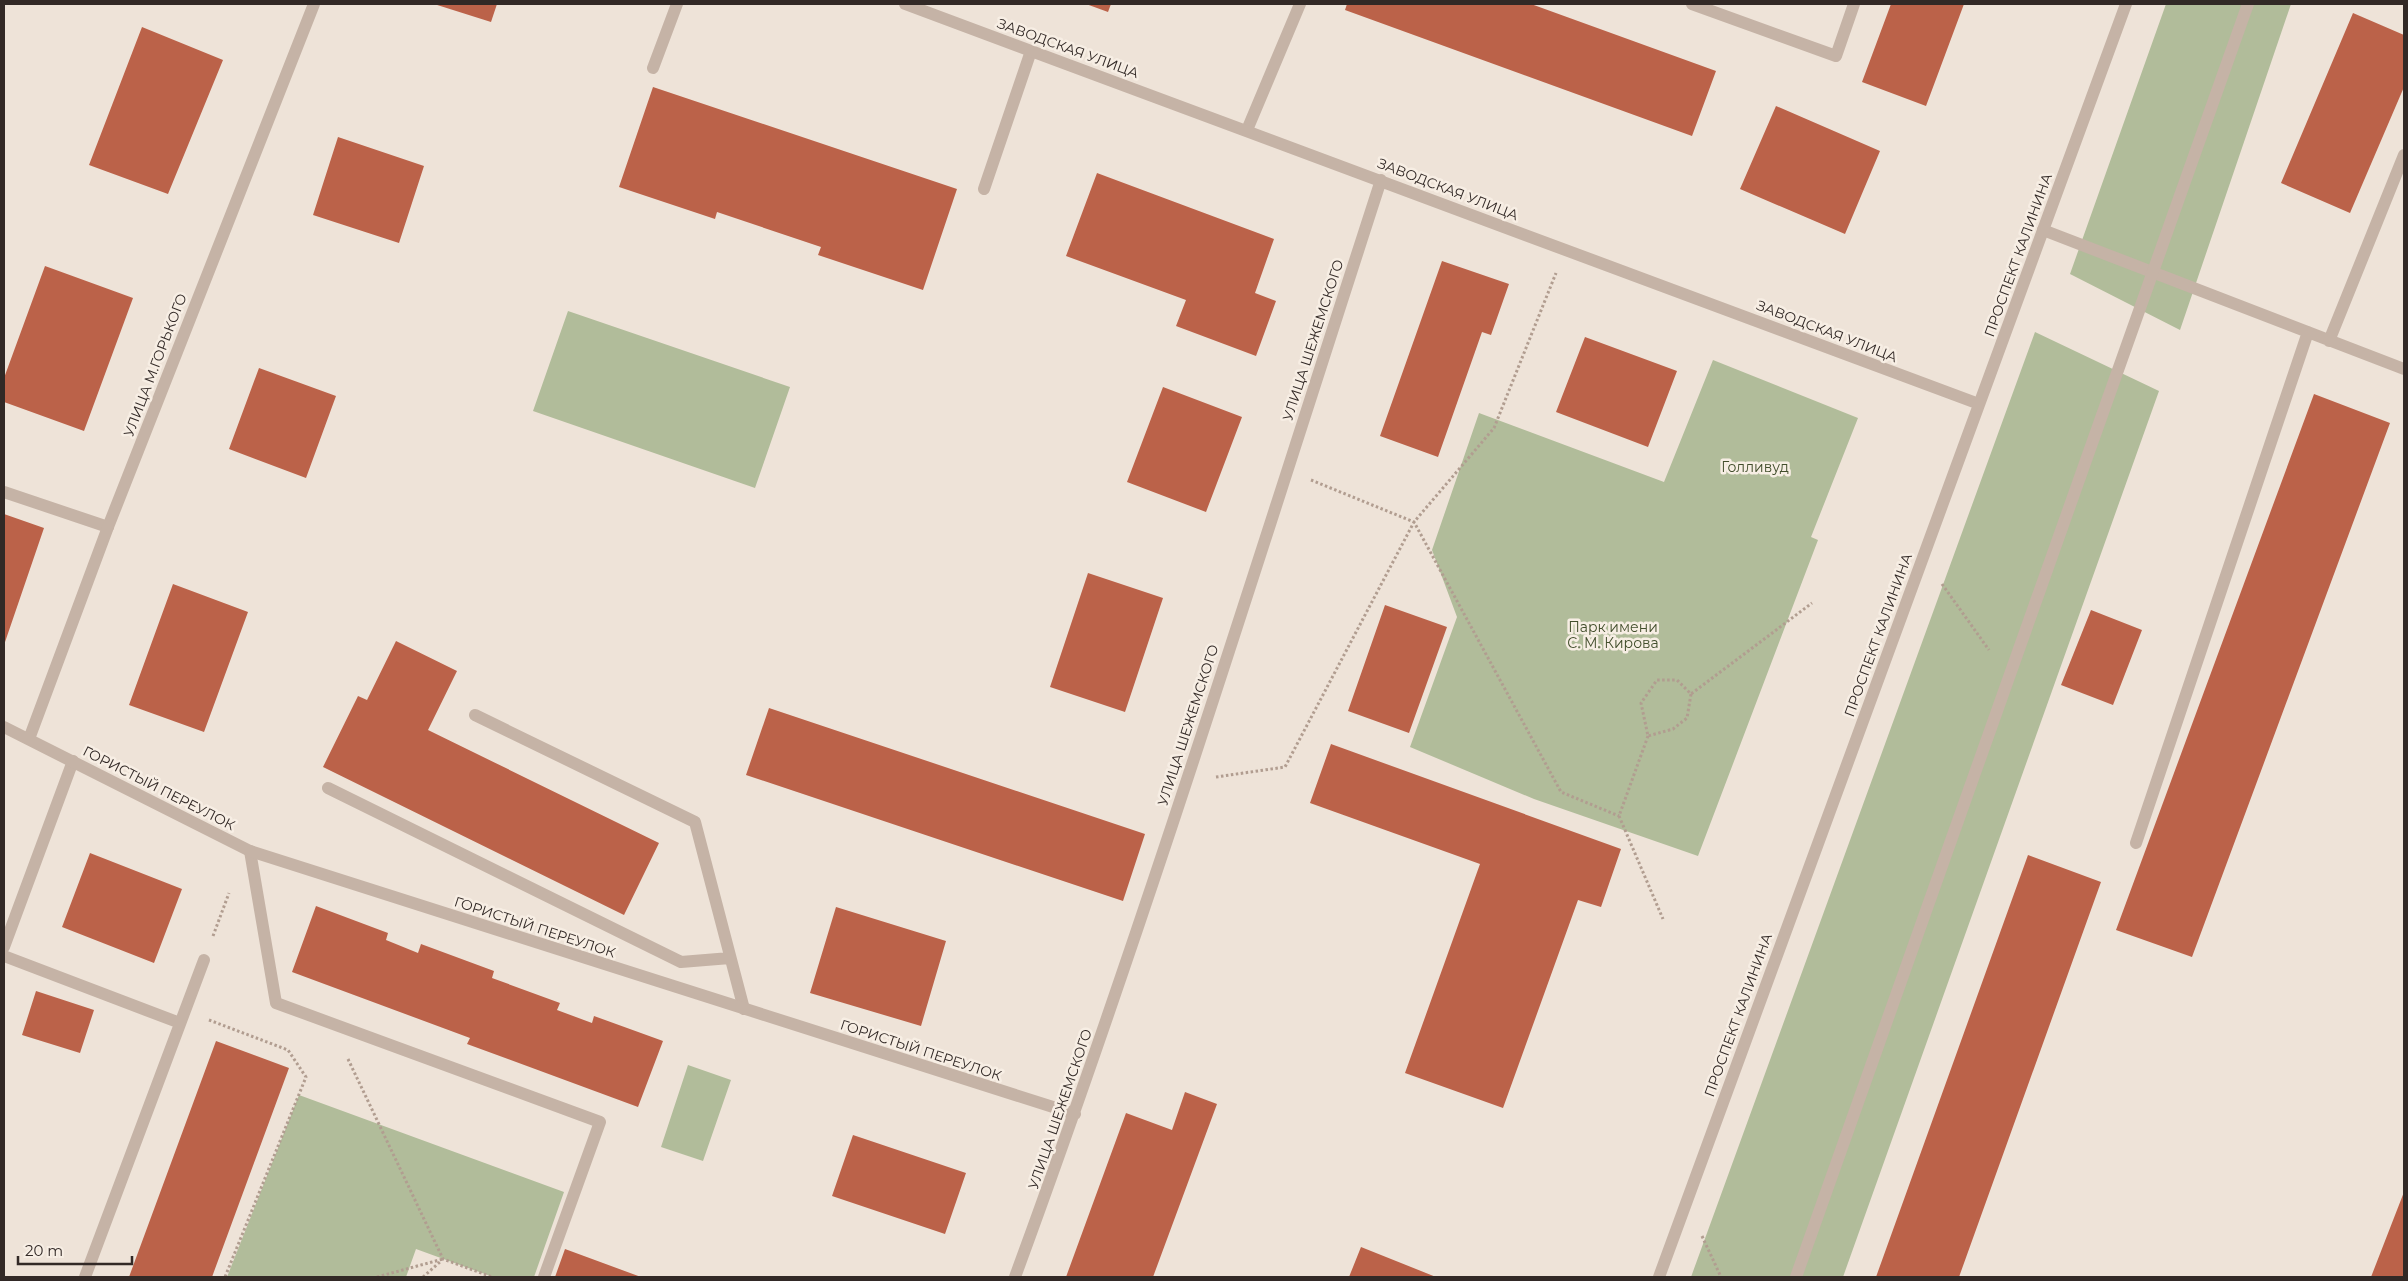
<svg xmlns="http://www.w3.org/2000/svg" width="2408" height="1281" font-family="Montserrat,sans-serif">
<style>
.green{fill:#b1bc9a}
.building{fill:#bb6249}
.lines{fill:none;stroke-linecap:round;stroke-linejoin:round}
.path{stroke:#b19d90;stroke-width:3;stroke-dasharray:2.5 2.5;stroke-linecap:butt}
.lane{stroke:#c5b3a6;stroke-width:12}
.street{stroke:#c5b3a6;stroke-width:12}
.labels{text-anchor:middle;stroke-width:5;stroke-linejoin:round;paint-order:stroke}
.street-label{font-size:14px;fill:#322926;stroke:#f7eee4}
.park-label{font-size:14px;fill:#424e2c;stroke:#f7eee4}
</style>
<rect width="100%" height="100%" fill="#eee3d8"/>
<path class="green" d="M2166,4H2291L2180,330L2070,274Z
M568,311L790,387L755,488L533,411Z
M2035,332L2159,391L1843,1277H1691Z
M1713,360L1858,418L1811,537L1818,540L1698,856L1534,799L1410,747L1457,617L1432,550L1479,413L1664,482Z
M688,1065L731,1080L703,1161L661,1147Z
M299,1095L564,1192L534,1277H493L416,1249L406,1277H227Z"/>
<path class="building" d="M434,4H497L491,22Z
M1086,4H1111L1108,12Z
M1347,4H1531L1716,71L1692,136L1345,10Z
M1891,4H1964L1926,106L1862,82Z
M2353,13L2404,35V87L2350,213L2281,183Z
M142,27L223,60L168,194L89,165Z
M653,87L957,189L923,290L818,255L821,247L717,212L715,219L619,187Z
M1776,106L1880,151L1845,234L1740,189Z
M338,137L424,166L399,243L313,215Z
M1097,173L1274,239L1255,293L1276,301L1256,356L1176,326L1186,300L1066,256Z
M1442,261L1509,284L1491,335L1482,332L1438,457L1380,436Z
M45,266L133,298L84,431L4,402V378Z
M1585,337L1677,371L1648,447L1556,412Z
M259,368L336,396L306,478L229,449Z
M1163,387L1242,417L1206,512L1127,482Z
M2314,394L2390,423L2192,957L2116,930Z
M4,514L44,528L4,645Z
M1088,573L1163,598L1125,712L1050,687Z
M173,584L248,612L204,732L129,705Z
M1385,605L1447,627L1409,733L1348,711Z
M2091,610L2142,630L2113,705L2061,685Z
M396,641L457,671L428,730L659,843L624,915L323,767L358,696L367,700Z
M769,708L1145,834L1123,901L746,775Z
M1331,744L1621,849L1601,907L1578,900L1503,1108L1405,1073L1480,864L1310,803Z
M90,853L182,889L154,963L62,927Z
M2028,855L2101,882L1959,1277H1876Z
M316,906L388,933L386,940L418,953L421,944L494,971L492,978L560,1003L557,1010L592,1023L594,1016L663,1041L638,1107L467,1044L470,1038L292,972Z
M836,907L946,941L921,1026L810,993Z
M36,991L94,1010L80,1053L22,1035Z
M216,1041L289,1068L212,1277H129Z
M1185,1092L1217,1104L1153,1277H1066L1126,1113L1172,1130Z
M853,1135L966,1173L945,1234L832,1196Z
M2404,1192V1277H2371Z
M1361,1247L1436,1277H1349Z
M565,1249L641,1277H555Z"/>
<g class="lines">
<path class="path" d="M1311,480L1414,522L1561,792L1619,816
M1942,584L1989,650
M1691,694L1687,718L1673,729L1648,736L1641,703L1657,680H1677L1691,694L1812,603
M1648,736L1619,816L1663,919
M1216,777L1285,767L1414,522L1494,428L1556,273
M213,936L229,893
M209,1020L288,1050L306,1077L225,1277
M348,1059L443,1259L492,1277
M1702,1236L1721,1277
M377,1277L443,1259
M423,1277L441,1261"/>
<path class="lane" d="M1692,4L1836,56L1854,4
M653,68L677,4
M1247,130L1300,4
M984,189L1031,51
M2043,230L2404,369
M2329,341L2404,155
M4,492L108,527
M475,715L695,822L744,1009
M328,788L681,962L730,958
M2136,843L2308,332
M250,851L276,1003L600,1122L544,1277
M4,947L73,761
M4,956L180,1023
M85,1277L204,960"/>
<path class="street" d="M905,4L1979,404
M4,727L250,851L1075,1114
M29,739L108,527L314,4
M1015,1277C1148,915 1262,547 1381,180
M1659,1277L2126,4
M1796,1277L2248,4"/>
</g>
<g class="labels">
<g class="street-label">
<text transform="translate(1068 48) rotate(20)" y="5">ЗАВОДСКАЯ УЛИЦА</text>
<text transform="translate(1448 189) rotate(21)" y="5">ЗАВОДСКАЯ УЛИЦА</text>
<text transform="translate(2018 255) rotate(-70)" y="5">ПРОСПЕКТ КАЛИНИНА</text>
<text transform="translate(1827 331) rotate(21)" y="5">ЗАВОДСКАЯ УЛИЦА</text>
<text transform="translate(1313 340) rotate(-72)" y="5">УЛИЦА ШЕЖЕМСКОГО</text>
<text transform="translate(155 365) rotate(-69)" y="5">УЛИЦА М.ГОРЬКОГО</text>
<text transform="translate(1878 635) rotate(-70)" y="5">ПРОСПЕКТ КАЛИНИНА</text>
<text transform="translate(1188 725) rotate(-72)" y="5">УЛИЦА ШЕЖЕМСКОГО</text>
<text transform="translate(159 788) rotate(27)" y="5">ГОРИСТЫЙ ПЕРЕУЛОК</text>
<text transform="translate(535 927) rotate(18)" y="5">ГОРИСТЫЙ ПЕРЕУЛОК</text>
<text transform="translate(1738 1015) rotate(-70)" y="5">ПРОСПЕКТ КАЛИНИНА</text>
<text transform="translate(921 1050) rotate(18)" y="5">ГОРИСТЫЙ ПЕРЕУЛОК</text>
<text transform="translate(1060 1109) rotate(-71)" y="5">УЛИЦА ШЕЖЕМСКОГО</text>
</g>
<g class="park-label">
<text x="1755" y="472">Голливуд</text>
<text x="1613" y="632">Парк имени<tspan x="1613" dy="16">С. М. Кирова</tspan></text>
</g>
</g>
<rect width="2408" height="1281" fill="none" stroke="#322926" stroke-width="10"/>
<path d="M18 1256v8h114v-8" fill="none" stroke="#322926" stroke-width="2.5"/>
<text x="25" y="1256" font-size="15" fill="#322926" stroke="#f7eee4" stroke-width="4" paint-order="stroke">20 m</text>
</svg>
